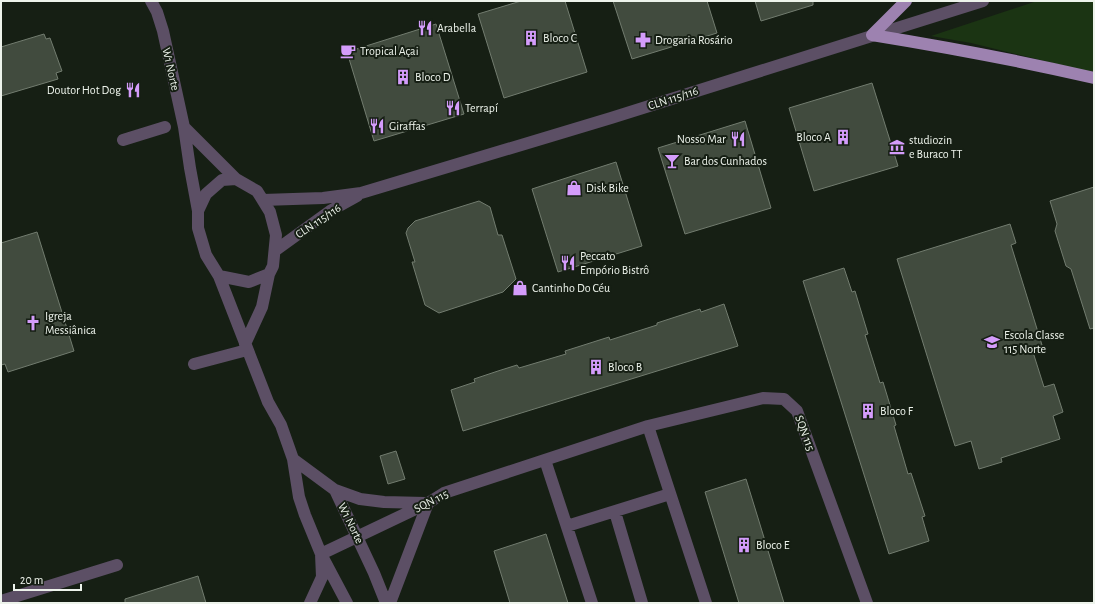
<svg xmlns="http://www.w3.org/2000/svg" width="1095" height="604" font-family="'Alegreya Sans',sans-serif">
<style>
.green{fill:#1b3413}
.building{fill:#414b3e;stroke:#727c6f}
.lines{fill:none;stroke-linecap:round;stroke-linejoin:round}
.minor{stroke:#5c4f65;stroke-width:12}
.major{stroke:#9d82b0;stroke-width:12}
.labels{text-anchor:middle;stroke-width:4;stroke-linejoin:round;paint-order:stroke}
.poi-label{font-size:12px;fill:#edf3eb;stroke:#161f14;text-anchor:start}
.street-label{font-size:12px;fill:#edf3eb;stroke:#161f14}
</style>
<rect width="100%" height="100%" fill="#161f14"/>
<path class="green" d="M1037,1H1094V73L971,43L931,36Z"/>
<path class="building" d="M521,1H565L587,72L504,98L478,14Z
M613,1H707L717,33L632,59Z
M755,1H813V5L761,21Z
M436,24L464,114L374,141L347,52Z
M44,34L46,39L50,38L62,71L56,73L58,79L1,96V47Z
M872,83L898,166L814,191L789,108Z
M745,121L771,208L685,234L658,148Z
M616,162L642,246L558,272L532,189Z
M1094,187V328L1090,329L1071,269L1066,266L1055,231L1057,224L1050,201Z
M479,201L490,207L498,235H502L516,279L503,292L439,313L425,305L412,262H415L406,233L408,228L415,221Z
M1010,224L1016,243L1011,245L1042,345L1032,349L1044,387L1054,384L1063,412L1053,416L1060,439L1001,458L1002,462L979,469L971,441L955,446L897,259Z
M37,232L74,351L8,372L5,364L1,365V243Z
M844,268L852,292L855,291L868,334L865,335L880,383L883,382L896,425L894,426L908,474L911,473L925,516L922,517L929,541L889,554L803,281Z
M724,304L738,346L463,431L451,390L475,382L474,379L498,371L517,365L519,368L566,354L565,351L609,337L610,340L657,325V323L700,309L701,312Z
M396,451L405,479L388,484L380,456Z
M746,479L758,518L784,603H739L705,492Z
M546,534L568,603H510L494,551Z
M198,576L206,603H125V599Z"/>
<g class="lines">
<path class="minor" d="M151,1L157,12L163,31L184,127L190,168L198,211
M184,127L236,179L257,191L270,212L276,235L273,266L269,274L262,307L245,344
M123,140L165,127
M236,179L222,180L206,194L198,211V228L206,255L219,276L268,402L281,425L293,459L299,497L305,515L321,554L347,603
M263,200L323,198L361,193L611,118L983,1
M276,250L330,211L357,196
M219,276L249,282L269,274
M194,364L247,350
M648,426L706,603
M293,459L335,490L374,573L386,603
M545,460L592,603
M335,490L360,499L384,502L425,503
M615,512L642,603
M567,526L670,494
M1,601L117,565
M310,603L322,577L321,554L428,503L444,493L648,426L763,398L784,399L797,411L867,603
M390,603L428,503"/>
<path class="major" d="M872,35C946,47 1021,61 1094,78
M872,35L906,1"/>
</g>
<defs>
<symbol id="restaurant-bare" viewBox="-9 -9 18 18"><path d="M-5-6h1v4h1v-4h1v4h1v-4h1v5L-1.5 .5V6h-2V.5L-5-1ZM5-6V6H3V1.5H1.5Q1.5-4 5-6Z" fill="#d49cfb" stroke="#161f14" stroke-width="2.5" paint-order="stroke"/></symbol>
<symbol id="building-bare" viewBox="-9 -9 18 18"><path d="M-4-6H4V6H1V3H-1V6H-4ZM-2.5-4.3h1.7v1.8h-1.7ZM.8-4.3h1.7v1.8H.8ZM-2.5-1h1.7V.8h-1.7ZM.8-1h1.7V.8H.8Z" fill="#d49cfb" stroke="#161f14" stroke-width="2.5" paint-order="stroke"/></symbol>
<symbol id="pharmacy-bare" viewBox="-9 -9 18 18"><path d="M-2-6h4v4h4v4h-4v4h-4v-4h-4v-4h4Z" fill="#d49cfb" stroke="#161f14" stroke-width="2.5" paint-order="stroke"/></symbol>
<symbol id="cafe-bare" viewBox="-9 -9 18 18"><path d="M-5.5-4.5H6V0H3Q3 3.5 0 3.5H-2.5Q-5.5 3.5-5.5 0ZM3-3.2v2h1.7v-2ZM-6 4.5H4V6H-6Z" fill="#d49cfb" stroke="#161f14" stroke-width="2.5" paint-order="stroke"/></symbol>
<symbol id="museum-bare" viewBox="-9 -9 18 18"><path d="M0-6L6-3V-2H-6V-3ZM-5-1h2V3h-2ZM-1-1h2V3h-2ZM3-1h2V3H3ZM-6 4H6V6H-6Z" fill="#d49cfb" stroke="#161f14" stroke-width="2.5" paint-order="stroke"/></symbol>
<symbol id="bar-bare" viewBox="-9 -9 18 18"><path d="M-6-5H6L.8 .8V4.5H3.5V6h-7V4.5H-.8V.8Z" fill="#d49cfb" stroke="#161f14" stroke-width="2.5" paint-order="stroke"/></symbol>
<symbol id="shop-bare" viewBox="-9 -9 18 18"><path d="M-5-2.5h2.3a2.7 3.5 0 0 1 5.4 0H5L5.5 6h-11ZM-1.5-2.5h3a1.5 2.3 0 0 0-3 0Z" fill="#d49cfb" stroke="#161f14" stroke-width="2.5" paint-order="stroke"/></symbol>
<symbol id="church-bare" viewBox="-9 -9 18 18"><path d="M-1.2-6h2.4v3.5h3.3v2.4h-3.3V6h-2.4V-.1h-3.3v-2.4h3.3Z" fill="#d49cfb" stroke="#161f14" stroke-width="2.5" paint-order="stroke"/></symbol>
<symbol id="school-bare" viewBox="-9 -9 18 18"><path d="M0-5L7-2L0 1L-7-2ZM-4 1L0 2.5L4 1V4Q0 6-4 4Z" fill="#d49cfb" stroke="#161f14" stroke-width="2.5" paint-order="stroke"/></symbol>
</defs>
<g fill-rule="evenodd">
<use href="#restaurant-bare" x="414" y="17" width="22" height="22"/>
<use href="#building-bare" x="520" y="27" width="22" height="22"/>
<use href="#pharmacy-bare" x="632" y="29" width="22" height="22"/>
<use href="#cafe-bare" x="337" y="40" width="22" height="22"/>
<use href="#building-bare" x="392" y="66" width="22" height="22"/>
<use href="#restaurant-bare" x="122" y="79" width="22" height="22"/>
<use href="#restaurant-bare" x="442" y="97" width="22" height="22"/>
<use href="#restaurant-bare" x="366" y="115" width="22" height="22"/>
<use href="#building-bare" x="832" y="126" width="22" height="22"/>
<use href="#restaurant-bare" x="727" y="128" width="22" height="22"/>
<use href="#museum-bare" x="886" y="136" width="22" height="22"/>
<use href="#bar-bare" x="661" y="150" width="22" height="22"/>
<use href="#shop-bare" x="563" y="177" width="22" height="22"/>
<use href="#restaurant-bare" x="557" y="252" width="22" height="22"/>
<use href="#shop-bare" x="509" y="277" width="22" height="22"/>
<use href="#church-bare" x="22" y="312" width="22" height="22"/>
<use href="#school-bare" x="981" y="331" width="22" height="22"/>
<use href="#building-bare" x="585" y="356" width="22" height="22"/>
<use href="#building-bare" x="857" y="400" width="22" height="22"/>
<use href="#building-bare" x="733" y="534" width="22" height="22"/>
</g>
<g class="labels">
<g class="poi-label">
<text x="437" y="32">Arabella</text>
<text x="543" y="42">Bloco C</text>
<text x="655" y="44">Drogaria Rosário</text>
<text x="360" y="55">Tropical Açai</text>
<text x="415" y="81">Bloco D</text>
<text x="121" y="94" text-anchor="end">Doutor Hot Dog</text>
<text x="465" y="112">Terrapí</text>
<text x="389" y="130">Giraffas</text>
<text x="831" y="141" text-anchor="end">Bloco A</text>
<text x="726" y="143" text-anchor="end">Nosso Mar</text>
<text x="909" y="144">studiozin<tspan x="909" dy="14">e Buraco TT</tspan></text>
<text x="684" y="165">Bar dos Cunhados</text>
<text x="586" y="192">Disk Bike</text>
<text x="580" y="260">Peccato<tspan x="580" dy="14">Empório Bistrô</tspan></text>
<text x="532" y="292">Cantinho Do Céu</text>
<text x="45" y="320">Igreja<tspan x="45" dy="14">Messiânica</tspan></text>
<text x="1004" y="339">Escola Classe<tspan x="1004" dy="14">115 Norte</tspan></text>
<text x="608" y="371">Bloco B</text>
<text x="880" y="415">Bloco F</text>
<text x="756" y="549">Bloco E</text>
</g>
<g class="street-label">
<text transform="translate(171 69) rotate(77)" y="4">W1 Norte</text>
<text transform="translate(673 98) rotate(-18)" y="4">CLN 115/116</text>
<text transform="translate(318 221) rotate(-34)" y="4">CLN 115/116</text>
<text transform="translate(805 433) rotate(70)" y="4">SQN 115</text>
<text transform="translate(431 501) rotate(-27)" y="4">SQN 115</text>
<text transform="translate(351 523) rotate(64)" y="4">W1 Norte</text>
</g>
</g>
<rect width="1095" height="604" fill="none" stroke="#edf3eb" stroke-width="4"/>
<path d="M14 584v6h67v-6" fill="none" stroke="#edf3eb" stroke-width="2"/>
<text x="20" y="584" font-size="12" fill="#edf3eb" stroke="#161f14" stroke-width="3" paint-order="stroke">20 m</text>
</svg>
